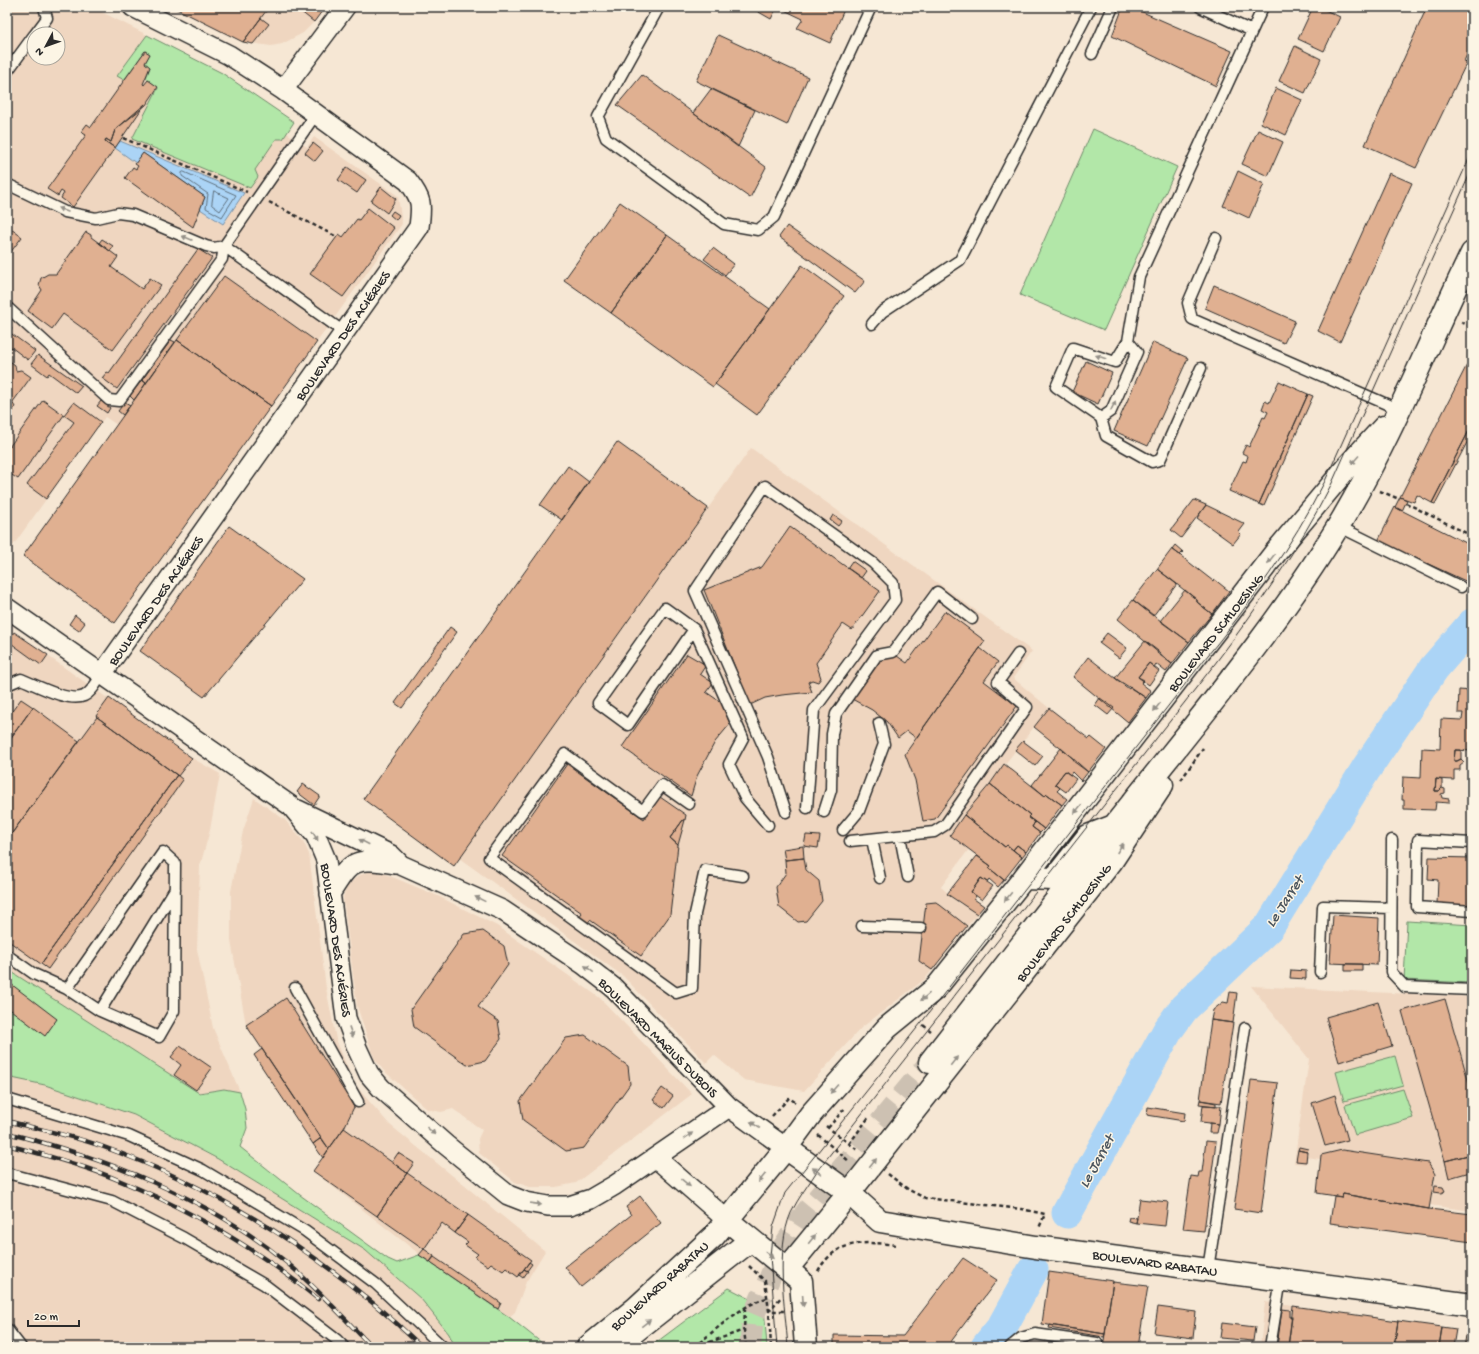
<svg xmlns="http://www.w3.org/2000/svg" width="1479" height="1354" font-family="'Gochi Hand',sans-serif">
<style>
.built{fill:#efd6c0;fill-rule:evenodd}
.green{fill:#b2e7a8;stroke:#6e896a}
.water{fill:#abd4f6;stroke:#7890a5}
.lines{fill:none;stroke-linecap:round;stroke-linejoin:round}
.shore{stroke:#5e6f7c;stroke-width:1}
.river{stroke:#abd4f6;stroke-width:31}
.building{fill:#e0b091;stroke:#2b2b2b}
.trunk-tunnel{stroke:#cdc1b2;stroke-width:22;stroke-dasharray:22 11;stroke-linecap:butt}
.service-casing{stroke:#2b2b2b;stroke-width:13}
.minor-casing{stroke:#2b2b2b;stroke-width:22}
.secondary-casing{stroke:#2b2b2b;stroke-width:25}
.primary-casing{stroke:#2b2b2b;stroke-width:25}
.trunk-casing{stroke:#2b2b2b;stroke-width:25}
.path{stroke:#2b2b2b;stroke-width:2.5;stroke-dasharray:4 3;stroke-linecap:butt}
.service{stroke:#fcf5e5;stroke-width:10}
.minor{stroke:#fcf5e5;stroke-width:19}
.secondary{stroke:#fcf5e5;stroke-width:22}
.primary{stroke:#fcf5e5;stroke-width:22}
.trunk{stroke:#fcf5e5;stroke-width:22}
.tram{stroke:#2b2b2b;stroke-width:1}
.rail-casing{stroke:#2b2b2b;stroke-width:4.5}
.rail{stroke:#fcf5e5;stroke-width:3;stroke-dasharray:9;stroke-linecap:butt}
.oneway{fill:#949088}
.labels{text-anchor:middle;stroke-width:3;stroke-linejoin:round;paint-order:stroke}
.street-label{font-size:14px;fill:#2b2b2b;stroke:#fcf5e5}
.water-label{font-size:15px;font-style:italic;fill:#4b555e;stroke:#fcf5e5}
</style>
<rect width="100%" height="100%" fill="#f6e7d4"/>
<filter id="ink" filterUnits="userSpaceOnUse"><feTurbulence type="fractalNoise" baseFrequency=".025" numOctaves="2"/><feDisplacementMap in="SourceGraphic" scale="8" xChannelSelector="R" yChannelSelector="G"/><feConvolveMatrix kernelMatrix="1 2 1 2 8 2 1 2 1" color-interpolation-filters="sRGB"/></filter>
<g filter="url(#ink)">
<path class="built" d="M7,7H92L222,73L294,122L287,133L307,147L314,137L398,196L402,224L317,342L224,276L117,425L105,417L7,554ZM34,34H58V58H34Z
M174,7H325L314,22L303,33L282,44L271,46L243,42Z
M751,448L1032,651L1013,678L1049,708L950,834L969,849L941,887L961,905L963,903L977,914L925,979L861,1028L804,1091L744,1080L714,1055L706,1063L623,976L459,858Z
M7,627L192,758L220,774L210,830L200,866L197,949L213,1028L240,1092L224,1089L199,1093L7,969Z
M254,798L285,820L303,841L309,854L326,988L336,1039L354,1084L390,1125L545,1251L526,1282L515,1312L509,1317L432,1264L313,1171L323,1158L254,1055L262,1049L246,1025L231,941V891L243,831Z
M371,871L385,874L438,896L497,926L565,973L600,998L692,1094L576,1183L556,1187H530L515,1182L479,1153L478,1139L482,1130L453,1109L441,1112L427,1109L383,1070L374,1058L357,1006L343,897L348,885L358,876Z
M1251,986L1472,997V1211L1430,1205L1435,1174L1427,1163L1342,1150L1321,1155L1320,1159L1307,1157L1306,1164L1294,1163L1309,1059Z
M7,1077L45,1085L134,1115L218,1159L365,1250L421,1299L449,1334L455,1347H7Z
M1265,1302L1293,1306L1288,1347H1260Z"/>
<path class="green" d="M147,35L222,73L294,122L283,139H276L255,170L258,177L250,188L132,139L158,88L146,78L150,67L145,63L150,54L145,51L124,80L117,76Z
M1093,129L1177,167L1104,330L1020,295Z
M1407,921L1472,925V983L1404,980Z
M7,969L199,1093L224,1089L240,1092L245,1109L247,1128L240,1147L300,1195L388,1259L397,1263L419,1255L509,1317L547,1347H455L449,1334L421,1299L365,1250L218,1159L134,1115L45,1085L7,1077Z
M1395,1056L1403,1085L1344,1101L1336,1072Z
M1403,1089L1413,1118L1355,1135L1345,1105Z
M729,1288L764,1306L767,1347H650Z"/>
<path class="water" d="M120,141L244,193L223,224L200,209L205,197L143,153L136,163L115,148Z"/>
<g class="lines">
<path class="shore" d="M184,172L236,195L222,217L206,208L208,194L182,176V173Z
M214,191L229,198L220,211L212,205Z"/>
<path class="river" d="M1067,1213L1168,1030L1184,1008L1269,927L1366,769L1434,668L1472,624
M986,1347L1002,1327L1033,1270"/>
</g>
<path class="building" d="M173,7H269L243,42Z
M295,7H325L314,22Z
M750,7H777L771,19Z
M778,7H845L830,43L797,28L803,19Z
M1123,7H1131L1232,51L1216,86L1112,36Z
M1313,7H1319L1340,17L1324,51L1298,39Z
M1427,7H1472V44L1464,61L1467,62L1416,168L1365,145Z
M261,18L269,24L253,44L243,42Z
M718,35L808,77L787,125L696,81Z
M1295,46L1321,59L1305,93L1279,81Z
M145,51L150,54L145,63L150,67L143,84L144,85L148,80L158,87L146,105L115,130L111,142L106,139L105,141L115,148L73,207L61,198L64,193L61,191L58,196L47,189L86,135L81,132L87,124L91,127Z
M642,75L766,167L750,198L617,105Z
M1276,88L1302,100L1286,135L1261,123Z
M711,89L755,110L738,147L693,113Z
M145,104L115,148L105,141L106,139L111,142L115,130Z
M1258,130L1283,142L1268,176L1242,164Z
M313,143L323,151L315,161L305,153Z
M143,153L205,197L193,227L125,178L133,167L136,169L138,166L135,164Z
M347,167L366,180L357,193L338,180Z
M1238,171L1264,184L1249,218L1223,206Z
M1389,173L1412,183L1340,342L1318,331Z
M381,187L396,199L387,213L371,201Z
M620,202L667,235L611,313L564,280Z
M368,208L394,228L343,297L310,274L339,234L343,237L357,219L359,220Z
M393,211L399,215L396,220L390,215Z
M7,226L22,237L7,257Z
M787,226L865,281L855,293L779,237Z
M86,232L91,235V237L118,257L111,267L142,289L150,278L161,285L113,350L63,314L52,329L28,311L42,290L39,285L41,278L48,274H56Z
M667,235L770,309L713,387L611,313Z
M102,239L113,246L110,251L99,243Z
M713,248L734,264L725,275L704,259Z
M198,249L212,258L117,389L102,378L107,372L109,373Z
M802,265L844,296L757,415L715,384Z
M224,276L317,342L271,406L177,340Z
M1214,285L1295,321L1284,343L1205,308Z
M7,324L12,328L9,332L35,351L28,360L7,344Z
M171,340L175,342L146,383L142,380Z
M177,340L271,406L115,623L23,556Z
M1153,342L1188,358L1148,446L1114,431Z
M38,355L82,386L76,393L49,373L47,376L31,364Z
M1472,355V425L1432,503L1417,495L1414,502L1400,497Z
M7,359L15,365L16,371L21,370L31,377L7,410Z
M1086,361L1112,373L1098,404L1072,392Z
M142,380L146,383L134,400L130,396Z
M1279,381L1308,394L1259,504L1229,491L1243,461L1246,462L1248,456L1242,453L1246,445L1249,447L1263,417L1265,418L1268,412L1262,409L1265,401L1269,403Z
M1308,394L1313,396L1264,506L1259,504Z
M43,400L64,415L18,479L7,472V450Z
M101,401L110,408L107,413L97,406Z
M12,402L15,407L8,417L7,410Z
M74,402L101,422L46,499L27,485L74,422L64,415Z
M125,402L130,405L123,415L118,411Z
M1472,425V433L1435,504L1432,503Z
M617,442L708,508L454,866L363,799Z
M568,466L589,482L562,520L540,505Z
M1400,497L1407,500L1402,511L1395,507Z
M1194,500L1206,505L1181,538L1171,530Z
M1206,505L1245,524L1239,532L1241,534L1233,544L1197,518Z
M1395,507L1472,546V584L1378,541Z
M833,515L842,521L838,526L830,520Z
M229,526L303,579L204,697L140,651Z
M790,527L880,591L852,630L843,624L816,663L821,678L818,682L812,680L808,682L812,692L782,695L765,698L750,705L704,590L762,567Z
M1175,545L1183,552L1180,555L1172,549Z
M1172,549L1213,581L1214,579L1229,591L1212,614L1197,602V600L1157,569Z
M852,561L866,571L861,578L847,568Z
M1157,569L1177,584L1153,616L1133,600Z
M1185,590L1197,600V602L1212,614L1189,642L1160,621Z
M1133,600L1189,642L1172,664L1118,619Z
M945,611L985,641L916,738L907,731L898,738L887,722L872,710L852,699L882,658L897,656L907,663Z
M75,615L85,623L79,631L69,624Z
M450,627L457,632L402,708L395,703Z
M14,632L48,655L41,665L8,641Z
M1107,633L1127,648L1119,658L1099,643Z
M1145,641L1158,651L1157,653L1172,664L1166,672L1156,664L1154,667L1149,663L1138,677L1144,680L1141,683L1151,691L1146,698L1115,678Z
M980,648L998,662L984,681L1017,706L935,819L923,821L915,780L905,754Z
M687,654L706,665L700,674L713,683L706,692L722,703L730,724L715,742L697,776L691,796L622,747Z
M1088,657L1129,689L1130,687L1146,698L1128,722L1073,677Z
M1149,663L1159,671L1149,685L1138,677Z
M1459,690L1472,691V751L1455,750L1454,761H1457L1461,759L1464,762L1460,765V770H1454V780L1436,779L1435,791H1439L1442,788L1445,789V793L1441,794L1442,798L1449,799V803L1436,802L1435,810L1404,809V800H1402L1403,777L1421,778L1422,748L1440,749L1441,719L1462,720L1463,713H1458Z
M109,698L192,758L178,776L97,717L96,716Z
M1100,698L1114,708L1108,715L1095,705Z
M21,699L33,707L7,743V718Z
M33,707L79,741L7,840V743Z
M1049,708L1089,739L1091,737L1106,749L1088,772L1073,761L1074,759L1034,727Z
M97,717L177,775L41,964L7,940V840Z
M1023,741L1043,756L1035,766L1015,750Z
M1061,748L1088,772L1081,781L1072,772L1070,775L1065,771L1055,784L1060,788L1057,791L1067,799L1062,805L1047,794L1045,796L1032,785Z
M1455,750H1461V759L1457,761H1454Z
M567,764L644,819L660,797L686,815L685,820H683L670,838L678,845L670,915L641,956L590,920L587,924L578,918L582,913L502,856Z
M1004,764L1045,796L1047,794L1062,805L1044,829L1028,817L1030,815L990,784Z
M1065,771L1076,779L1066,792L1055,784Z
M177,775L183,780L48,969L41,964Z
M1436,779L1442,780V788L1439,791H1435Z
M303,784L320,796L314,805L297,792Z
M990,784L1030,815L1028,817L1035,822L1032,827L1040,833L1026,852L1017,845L1013,850L1007,845L1005,847L964,815Z
M964,815L1005,847L1007,845L1022,857L1004,880L989,868L991,866L950,835Z
M683,820H685L678,845L670,838Z
M1035,822L1044,829L1040,833L1032,827Z
M806,835L820,836L818,848L804,846Z
M1017,845L1026,852L1022,857L1013,850Z
M803,846L804,858L785,860L783,849Z
M977,856L991,866L989,868L1004,880L998,887L989,879L987,882L981,878L971,892L976,896L974,899L984,906L977,914L947,894Z
M1429,857L1472,858V881H1470L1469,905L1437,904L1438,880L1428,879Z
M804,858L806,870L819,881L822,901L806,921L798,922L779,907L776,887L786,873L785,860Z
M981,878L993,886L982,900L971,892Z
M936,902L967,926L932,970L919,961L926,903Z
M1333,915L1379,918L1377,965L1330,963Z
M483,931L504,946L508,965L478,1007L498,1021L501,1039L485,1061L467,1065L414,1027L411,1009L464,934Z
M1345,964H1362V971H1345Z
M1291,970L1306,971V979L1290,978Z
M7,981L57,1019L45,1036L7,1007Z
M1230,992L1237,993L1233,1023L1211,1020L1213,1010L1223,1002L1228,1003Z
M286,998L354,1107L344,1128L329,1149L246,1025Z
M1445,999L1472,1094V1154L1445,1161L1402,1011Z
M1378,1002L1392,1046L1339,1062L1326,1017Z
M1211,1020L1233,1023L1221,1103L1200,1100Z
M585,1035L628,1066L630,1084L584,1148L566,1151L523,1120L520,1101L566,1038Z
M180,1046L212,1068L196,1090L174,1075L181,1065L171,1057Z
M262,1049L321,1138L313,1144L254,1055Z
M1251,1080L1278,1083L1261,1213L1234,1209Z
M662,1088L673,1096L664,1108L653,1100Z
M1335,1095L1348,1140L1325,1146L1312,1103Z
M1200,1100L1216,1103V1106L1199,1104Z
M1203,1105L1221,1106L1219,1124L1201,1122Z
M1148,1107L1185,1113L1184,1121L1147,1115Z
M1210,1123L1219,1124L1217,1133H1209Z
M344,1128L407,1173L377,1216L313,1171Z
M321,1138L329,1149L323,1158L313,1144Z
M1206,1141L1216,1142L1204,1231L1183,1229L1191,1176L1198,1177L1199,1172H1202Z
M1299,1147L1308,1149L1307,1152L1298,1150Z
M1298,1150L1307,1152L1306,1162L1296,1161Z
M1342,1150L1428,1163L1435,1174L1429,1209L1343,1194L1342,1197L1317,1193L1321,1155Z
M398,1153L414,1163L407,1173L392,1162Z
M1472,1154V1179L1470,1172L1449,1178L1445,1161Z
M407,1173L468,1215L455,1233L442,1223L424,1249L377,1216Z
M1435,1186L1443,1187L1445,1191L1441,1193L1434,1192Z
M1343,1194L1429,1209L1472,1214V1242L1330,1223L1334,1196L1342,1197Z
M640,1196L661,1223L581,1287L565,1267L631,1215L626,1207Z
M1140,1199L1168,1202L1165,1226L1136,1223Z
M468,1215L531,1260L518,1277L506,1268L503,1271L491,1263L488,1266L475,1257L478,1254L465,1245L468,1242L455,1233Z
M1129,1217L1137,1218L1136,1223L1128,1221Z
M424,1249L434,1256L430,1262L419,1255Z
M434,1257L501,1303L498,1309L432,1264L430,1262Z
M963,1258L997,1280L947,1347H834V1335L903,1336Z
M529,1262L532,1264L527,1271L524,1269Z
M524,1269L528,1271L523,1278L519,1275Z
M1049,1272L1113,1281L1105,1334L1042,1324Z
M1113,1282L1148,1286L1138,1347H1103Z
M1293,1306L1398,1321L1394,1347H1288Z
M1158,1307L1196,1312L1193,1338L1154,1333Z
M1282,1309L1290,1310V1317H1292L1288,1347H1277Z
M1398,1321L1442,1327L1439,1347H1394Z
M1222,1323L1255,1327L1253,1341L1220,1338Z
M1050,1325L1105,1334L1104,1337L1049,1328Z
M1442,1327L1456,1329L1453,1347H1439Z
M1467,1330L1472,1331V1347H1464Z"/>
<g class="lines">
<path class="trunk-tunnel" d="M750,1347L753,1317L782,1249L806,1212L930,1062"/>
<defs>
<path id="service" d="M659,7L598,117L606,138L724,224L758,230L774,217L871,7
M1200,7L1252,31
M35,34L47,18L44,7
M1092,54L1113,7
M7,72L34,35
M7,184L65,212L96,218L118,213L133,215L206,246L214,248L224,246L344,332
M1216,238L1188,303L1192,319L1400,410
M7,307L109,400L119,401L222,259L224,246L316,114
M872,324L882,312L960,260L1091,7
M1128,341L1137,352L1111,411L1101,418L1056,387L1073,348L1115,362L1128,341L1139,277L1263,7
M1101,418L1106,436L1152,462L1160,460L1201,368
M1338,526L1461,587
M694,629L665,608L598,703L628,725L694,629L743,738L729,764L745,798L768,825
M7,685L21,679C36,685 69,703 84,696C92,692 97,682 102,674
M689,804L662,785L643,811L565,754L489,858L676,993L692,988L695,914L705,870L743,876
M786,812L768,757L695,591L765,486L873,563L893,583L895,600L814,710L807,808
M824,812L831,790L832,734L836,714L877,655L893,652L937,592L972,619
M843,830L859,811L884,744L879,723
M900,836L908,877
M872,839L880,878
M1392,840L1391,972L1405,987L1472,990
M850,841L934,832L945,825L1027,707L998,682L1018,654
M1472,843L1418,840L1417,907L1472,911
M862,926L921,928
M7,955L34,974L67,989L100,1011L159,1037L174,1011L175,863L163,852L67,989
M1320,972L1323,906L1391,908
M295,988L358,1102
M100,1011L175,889
M7,1099L129,1136L203,1170L305,1231L376,1284L443,1347
M7,1173L112,1201L184,1238L265,1285L337,1340L344,1347
M1208,1269L1245,1028
M7,1329L21,1347
M1010,1347L1021,1338L1035,1334L1097,1343
M1270,1347L1281,1279"/>
<path id="minor" d="M283,90L345,7
M7,608L291,806L316,836L326,860L346,1018L357,1048L369,1074L381,1088L446,1145L508,1195L526,1202L548,1206H569L591,1199L615,1185L729,1107
M102,674L419,227C422,204 422,199 408,181L283,90L229,55L133,7
M298,810L391,855L401,865L502,910L583,964L614,988L729,1107L786,1148
M330,894C352,858 355,858 396,864
M656,1158L727,1220"/>
<path id="secondary" d="M1024,878L1276,552L1348,466L1384,427
M786,1148L811,1114L887,1028L936,988L1024,878L1054,879L1088,836L1114,826C1191,728 1274,632 1339,525C1391,438 1428,344 1472,253
M849,1193L1111,862L1162,785
M787,1269L801,1281L806,1347"/>
<path id="primary" d="M727,1220L787,1269L849,1193
M588,1347L636,1308L714,1236L786,1148L849,1193L880,1221L1036,1247L1472,1305
M615,1347L751,1240"/>
<path id="trunk" d="M930,1062L1114,826"/>
</defs>
<use href="#service" class="service-casing"/>
<use href="#minor" class="minor-casing"/>
<use href="#secondary" class="secondary-casing"/>
<use href="#primary" class="primary-casing"/>
<use href="#trunk" class="trunk-casing"/>
<path class="path" d="M123,138L247,192
M269,202L337,237
M1461,322L1472,327
M1380,491L1399,499
M1406,503L1472,536
M1181,780L1203,748
M923,1025L931,1031
M772,1116L789,1098L795,1102
M826,1126L859,1151
M828,1128L845,1108
M818,1135L850,1162
M849,1144L869,1117
M888,1174L909,1190L925,1198L1021,1209L1045,1214L1039,1228
M749,1266L765,1281L769,1311H785
M818,1271C837,1238 866,1242 898,1245
M745,1308L744,1330L746,1347
M694,1347C715,1331 742,1304 767,1298
M696,1347L744,1330
M771,1347L769,1311L782,1296"/>
<use href="#service" class="service"/>
<use href="#minor" class="minor"/>
<use href="#secondary" class="secondary"/>
<use href="#primary" class="primary"/>
<use href="#trunk" class="trunk"/>
<path class="tram" d="M777,1347L770,1256L773,1227L785,1193L921,1023L1204,660C1250,604 1292,546 1325,481L1472,152
M788,1347C785,1307 775,1250 791,1213C798,1198 809,1184 817,1171L1214,665C1258,607 1299,548 1332,483L1472,169"/>
<defs>
<path id="rail" d="M7,1121C38,1129 70,1135 101,1146C221,1189 330,1259 422,1347
M7,1133C103,1157 209,1198 286,1262C316,1287 343,1317 370,1345
M7,1145C46,1155 86,1166 123,1182C192,1211 260,1251 318,1299"/>
</defs>
<use href="#rail" class="rail-casing"/>
<use href="#rail" class="rail"/>
</g>
<defs><path id="oneway-solid" d="M-6-.8H1V-3.2L6.5 0L1 3.2V.8H-6Z"/></defs>
<g class="oneway">
<use href="#oneway-solid" transform="translate(63 210) rotate(-158)"/>
<use href="#oneway-solid" transform="translate(187 238) rotate(-157)"/>
<use href="#oneway-solid" transform="translate(1101 357) rotate(-161)"/>
<use href="#oneway-solid" transform="translate(1113 406) rotate(-64)"/>
<use href="#oneway-solid" transform="translate(1355 460) rotate(132)"/>
<use href="#oneway-solid" transform="translate(1271 559) rotate(127)"/>
<use href="#oneway-solid" transform="translate(1157 707) rotate(128)"/>
<use href="#oneway-solid" transform="translate(1078 809) rotate(128)"/>
<use href="#oneway-solid" transform="translate(315 836) rotate(59)"/>
<use href="#oneway-solid" transform="translate(364 842) rotate(-153)"/>
<use href="#oneway-solid" transform="translate(1120 848) rotate(-57)"/>
<use href="#oneway-solid" transform="translate(1008 897) rotate(129)"/>
<use href="#oneway-solid" transform="translate(480 899) rotate(-154)"/>
<use href="#oneway-solid" transform="translate(589 969) rotate(-142)"/>
<use href="#oneway-solid" transform="translate(925 997) rotate(140)"/>
<use href="#oneway-solid" transform="translate(351 1032) rotate(70)"/>
<use href="#oneway-solid" transform="translate(954 1061) rotate(-52)"/>
<use href="#oneway-solid" transform="translate(834 1089) rotate(131)"/>
<use href="#oneway-solid" transform="translate(755 1125) rotate(-146)"/>
<use href="#oneway-solid" transform="translate(431 1131) rotate(41)"/>
<use href="#oneway-solid" transform="translate(688 1136) rotate(-35)"/>
<use href="#oneway-solid" transform="translate(873 1163) rotate(-52)"/>
<use href="#oneway-solid" transform="translate(817 1171) rotate(-144)"/>
<use href="#oneway-solid" transform="translate(762 1178) rotate(129)"/>
<use href="#oneway-solid" transform="translate(686 1183) rotate(40)"/>
<use href="#oneway-solid" transform="translate(536 1204) rotate(8)"/>
<use href="#oneway-solid" transform="translate(812 1239) rotate(-51)"/>
<use href="#oneway-solid" transform="translate(769 1255) rotate(40)"/>
<use href="#oneway-solid" transform="translate(803 1301) rotate(86)"/>
<use href="#oneway-solid" transform="translate(646 1323) rotate(-38)"/>
</g>
</g>
<g class="labels">
<g class="street-label">
<text transform="translate(342 335) rotate(-55)" y="5">BOULEVARD DES ACIÉRIES</text>
<text transform="translate(155 600) rotate(-55)" y="5">BOULEVARD DES ACIÉRIES</text>
<text transform="translate(1215 632) rotate(-52)" y="5">BOULEVARD SCHLOESING</text>
<text transform="translate(1063 922) rotate(-52)" y="5">BOULEVARD SCHLOESING</text>
<text transform="translate(337 940) rotate(82)" y="5">BOULEVARD DES ACIÉRIES</text>
<text transform="translate(659 1037) rotate(45)" y="5">BOULEVARD MARIUS DUBOIS</text>
<text transform="translate(1155 1262) rotate(8)" y="5">BOULEVARD RABATAU</text>
<text transform="translate(659 1285) rotate(-42)" y="5">BOULEVARD RABATAU</text>
</g>
<g class="water-label">
<text transform="translate(1284 901) rotate(-57)" y="5">Le Jarret</text>
<text transform="translate(1096 1161) rotate(-61)" y="5">Le Jarret</text>
</g>
</g>
<rect width="1479" height="1354" fill="none" stroke="#fcf5e5" stroke-width="24"/>
<rect x="12" y="12" width="1455" height="1330" fill="none" stroke="#2b2b2b" stroke-width="1.5" filter="url(#ink)"/>
<g transform="translate(46 46) rotate(229)"><circle r="19" fill="#fcf5e5" stroke="#a8a49b"/>
<path d="M0-3L7 15L0 10L-7 15Z" fill="#2b2b2b"/>
<text y="-6" font-size="11" font-weight="bold" text-anchor="middle" fill="#2b2b2b">N</text>
</g>
<path d="M28 1320v6h51v-6" fill="none" stroke="#2b2b2b" stroke-width="2"/>
<text x="34" y="1320" font-size="12" fill="#2b2b2b" stroke="#fcf5e5" stroke-width="3" paint-order="stroke">20 m</text>
</svg>
